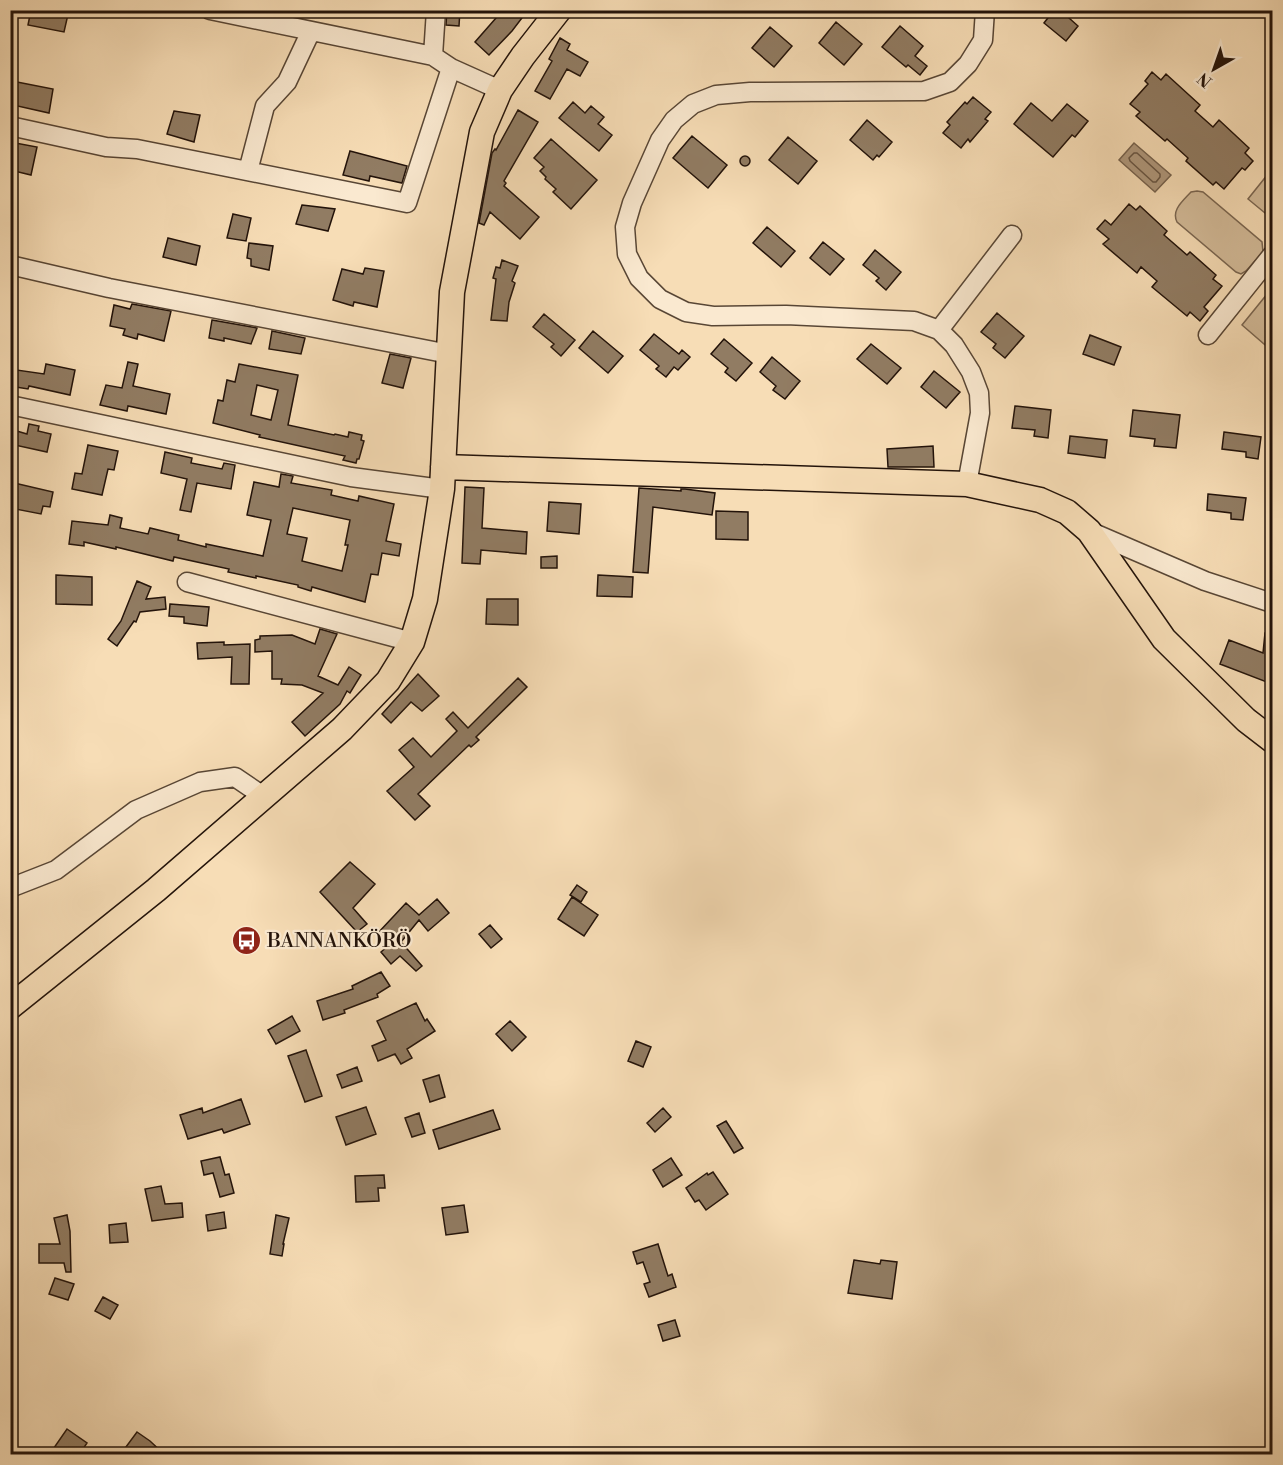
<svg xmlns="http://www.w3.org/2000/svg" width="1283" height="1465" font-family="'Libre Bodoni',serif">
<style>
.green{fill:#d3bb99;stroke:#7b6752;stroke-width:1.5}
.water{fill:#af987c;stroke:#77634e;stroke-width:1.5}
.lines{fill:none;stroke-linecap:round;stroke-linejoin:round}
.shore{stroke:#695643;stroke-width:1.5}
.building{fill:#917c63;stroke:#23130a;stroke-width:1.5;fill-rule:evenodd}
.minor-casing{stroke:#584635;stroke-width:21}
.major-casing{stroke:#23130a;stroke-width:27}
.minor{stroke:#fae9d0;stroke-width:18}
.major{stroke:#f7ddb6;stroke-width:24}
.labels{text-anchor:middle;stroke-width:4.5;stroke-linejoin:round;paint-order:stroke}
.poi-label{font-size:20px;fill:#23130a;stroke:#fae9d0;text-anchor:start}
</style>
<rect width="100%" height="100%" fill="#f7ddb6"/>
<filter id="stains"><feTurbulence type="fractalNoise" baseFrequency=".00333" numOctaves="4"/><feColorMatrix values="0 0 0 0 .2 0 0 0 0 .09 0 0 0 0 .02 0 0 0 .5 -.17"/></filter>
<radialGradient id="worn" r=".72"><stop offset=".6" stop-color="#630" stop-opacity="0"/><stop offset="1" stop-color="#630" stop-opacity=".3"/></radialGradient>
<path class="green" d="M1272,169V204L1265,213L1248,199Z
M1197,191L1203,192L1262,242L1263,252L1246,271L1241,274L1236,272L1177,222C1171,210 1183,201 1191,192Z
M1272,288V348L1271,350L1242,325Z"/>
<path class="water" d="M1134,143L1171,175L1155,192L1119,160Z"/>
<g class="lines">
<path class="shore" d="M1134,153H1137L1160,174V177L1156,182H1153L1130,161L1129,158Z"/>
</g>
<path class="building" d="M31,10H69L64,32L28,25Z
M447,10H460L459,26L446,25Z
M503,10H528L512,31L489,55L475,42Z
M1054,10H1060L1078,26L1066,41L1044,23Z
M836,22L862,44L844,65L819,43Z
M900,26L923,46L915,56L927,66L920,75L908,65L906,67L882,47Z
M770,27L792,46L774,67L752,48Z
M560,38L570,44L567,50L588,62L580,76L567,69L550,99L535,91L552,61L549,59Z
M1152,72L1161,80L1166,74L1200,105L1195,111L1213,127L1219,120L1249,148L1245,153L1253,161L1245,170L1242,168L1224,189L1216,182L1213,185L1186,161L1188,158L1167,139L1165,141L1136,116L1140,112L1130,104L1148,84L1145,81Z
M17,82L53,89L49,113L13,105Z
M973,97L991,112L985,119L988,121L970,142L968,139L961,148L943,133L950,125L947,122L965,102L967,104Z
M573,102L585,113L591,106L604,117L598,124L612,135L599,151L559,118Z
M1031,103L1052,121L1067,104L1088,121L1075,137L1072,135L1053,157L1014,124Z
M518,110L538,122L504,181L506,183L504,186L539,217L520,239L490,212L484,225L479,223L492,153L495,149L496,150Z
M174,111L200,115L194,142L167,134Z
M867,120L892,142L879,157L877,155L873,160L850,140Z
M692,136L727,165L708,188L673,158Z
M788,137L817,161L798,184L769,160Z
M551,139L597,180L571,209L553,192L556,189L545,179L546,177L540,171L544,167L534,158Z
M10,142L37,147L31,175L10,170Z
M350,151L407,166L402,183L370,176L369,181L343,175Z
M740 161a5 5 0 1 1 10 0a5 5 0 1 1-10 0Z
M1129,204L1136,210L1140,206L1167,231L1164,235L1187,255L1190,252L1216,275L1213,279L1222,286L1204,307L1208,311L1200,321L1190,312L1187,316L1152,287L1157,281L1141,267L1137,273L1103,244L1109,239L1097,229L1105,220L1111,225Z
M302,205L335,209L328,231L296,224Z
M233,214L251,218L246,241L227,238Z
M767,227L795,251L781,267L753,243Z
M168,238L200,246L196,265L163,257Z
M823,242L844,259L830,275L810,258Z
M249,243L273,246L269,270L251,266V259L247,258Z
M875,250L901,272L886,290L876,281L879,278L863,265Z
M502,260L518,266L512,281L515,283L509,302L507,321L491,320L496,279L493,278L496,267L500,268Z
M365,268L384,271L377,307L354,302L353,306L333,300L342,269L363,274Z
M132,304L171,311L164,341L138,334L137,339L123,335L125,329L110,326L114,305L130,309Z
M997,313L1024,336L1005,358L993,348L996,344L981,332Z
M544,314L575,340L561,356L551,347L554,344L533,327Z
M212,320L257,328L251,344L224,338V341L209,338Z
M272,331L305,338L301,354L269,349Z
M593,331L623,356L608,373L579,348Z
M654,334L679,354L682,350L690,357L678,370L674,367L666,377L656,369L659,366L640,350Z
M1090,335L1121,347L1114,365L1083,354Z
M724,339L752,363L736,381L725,372L728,368L711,354Z
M871,344L901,368L887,384L857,359Z
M390,354L411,358L403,388L382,383Z
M772,357L800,381L785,399L773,390L776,386L760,372Z
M128,362L138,364L133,386L170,394L166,414L128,406L127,411L100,405L106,385L122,388Z
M46,364L75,370L70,395L29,386L28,389L10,386V369L44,374Z
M239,364L298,375L288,425L334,435L335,434L348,437L349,432L362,435L361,440L364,441L359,459H357L356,463L343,460L345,456L259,437L260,435L213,423L218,400L223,401L227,380L235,382ZM257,385L278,390L271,420L251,415Z
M934,371L960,392L946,408L921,387Z
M1015,406L1051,410L1048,438L1034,436L1035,430L1012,428Z
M1133,410L1180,415L1176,448L1154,446L1155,439L1130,436Z
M29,424L39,426L38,431L51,434L47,452L10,444V429L27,434Z
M1224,432L1261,437L1258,459L1246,457V452L1222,449Z
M1070,436L1107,440L1105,458L1068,453Z
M88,445L118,451L114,470L108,469L102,495L72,489L75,473L82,474Z
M933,446L934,467H888L887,449Z
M165,452L192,458L191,463L222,469L224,463L235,465L231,489L197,483L191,512L180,510L187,479L161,473Z
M281,474L293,476L291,483L332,490L331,495L358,501L359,496L394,504L386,541L401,544L399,556L382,553L378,575L371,574L365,602L312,587L311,591L298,587V585L256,576V578L228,572L229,569L174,557L173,561L116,547V549L84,542V546L69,544L72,521L108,525L110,515L122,518L120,528L148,534L150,528L179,535L178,540L206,547V544L263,556L271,520L247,515L254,482L279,487ZM293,508L350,520L345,545H348L342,571L302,561L307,538L287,534Z
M10,482L53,492L50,507L43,506L41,514L10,508Z
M465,487L484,488L482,528L527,532L526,554L481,550L480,564L462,563Z
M639,488L681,491V489H685L715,493L712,515L653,507L648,573L633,572Z
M1208,494L1246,498L1243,520L1231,519V513L1207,510Z
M549,502L581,504L579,534L547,531Z
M716,511L748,512V540L716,539Z
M557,556V568H541V557Z
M56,575L92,577V605L56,604Z
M598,575L633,577L632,597L597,596Z
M137,581L151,587L146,599L165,597L166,609L140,612L136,622L134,621L117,646L108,639L121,621Z
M487,599H518V625L486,624Z
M170,604L209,607L207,626L184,623V617L169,616Z
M320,629L337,634L318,676L338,685L349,667L361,675L350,693L347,691L340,704L305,736L292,722L323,693L302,685L281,684L282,679H272V651L255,652V640L260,639V636L292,635L315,644Z
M1265,633L1272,634V684L1220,664L1229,640L1263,653Z
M224,642V645L250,644L249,684H231L232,657L198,659L197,643Z
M418,674L439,696L422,711L411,702L391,723L382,714Z
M518,678L527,687L476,737L479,740L471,747L469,745L418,794L430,806L415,820L387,791L414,767L399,750L413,738L431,757L457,731L446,719L453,712L468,728Z
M350,862L375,884L353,908L367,924L357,932L320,892Z
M577,885L587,892L581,902L570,895Z
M572,897L598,915L584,936L558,919Z
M437,899L449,913L428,931L419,920L401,942L422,966L416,971L400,956L391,964L381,952L390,944L378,933L406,903L419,915Z
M490,925L502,939L491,948L479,934Z
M381,972L390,986L377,994L378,997L344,1010L345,1013L323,1020L317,1001L353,989L352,986Z
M416,1003L425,1021L427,1019L435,1031L407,1049L412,1058L401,1064L395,1054L378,1061L372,1046L386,1040L377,1021Z
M292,1016L300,1031L276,1044L268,1030Z
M510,1021L526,1037L512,1051L496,1034Z
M636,1041L651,1047L643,1067L628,1061Z
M306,1050L322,1096L305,1102L288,1056Z
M357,1067L362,1081L342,1088L337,1075Z
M439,1075L445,1097L430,1102L423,1080Z
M241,1099L250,1124L224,1133L222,1129L188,1139L180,1115L202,1108L203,1113Z
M366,1107L376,1134L346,1145L336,1117Z
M663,1108L671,1117L655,1132L647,1123Z
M493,1110L500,1129L439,1149L433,1130Z
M419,1113L425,1133L412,1137L405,1118Z
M726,1121L743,1148L734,1153L717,1126Z
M220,1157L225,1175L229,1174L234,1193L220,1197L213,1173L204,1175L201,1161Z
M671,1158L682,1175L663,1187L653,1170Z
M713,1172L728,1194L706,1210L699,1200L695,1202L686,1188L707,1173L708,1175Z
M384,1175L385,1188H378L379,1201L356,1202L355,1176Z
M161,1186L165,1204L182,1203L183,1217L152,1221L145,1189Z
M464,1205L468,1232L446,1235L442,1208Z
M224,1212L226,1228L208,1231L206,1215Z
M67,1215L70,1231L71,1272H66L64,1263H39V1244H60L54,1218Z
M276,1215L289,1218L283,1244H284L282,1256L270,1254Z
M126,1223L128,1242L110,1243L109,1225Z
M658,1244L668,1276L672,1274L676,1287L649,1297L644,1284L650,1282L643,1262L637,1264L633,1252Z
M854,1260L880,1264L881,1260L897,1262L892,1299L848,1293Z
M55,1278L74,1284L68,1300L49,1294Z
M103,1297L118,1305L110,1319L95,1311Z
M675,1320L680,1336L663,1341L658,1325Z
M67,1429L87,1443L79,1455H49Z
M137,1432L150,1441L165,1455H120Z"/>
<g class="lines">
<defs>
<path id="minor" d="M210,10L433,56L451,68L500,90
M433,56L436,10
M10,126L106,147L137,149L407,203L451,68
M248,171L265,106L287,82L311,31
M10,265L109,288L449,354
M939,330L1012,235
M1208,335L1272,255
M10,405L351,477L442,489
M967,484L980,413L979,393L971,372L954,345L939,330L914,321L786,315L713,316L686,312L660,299L639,278L627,254L625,227L632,203L660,140L674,120L693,104L716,95L750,92L924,91L950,82L968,64L983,40L985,10
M1089,531L1205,581L1272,603
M187,582L412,642
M10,888L56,870L136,810L200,782L235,777L263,796"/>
<path id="major" d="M443,467L967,484L1040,500L1067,512L1089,531L1164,639L1246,720L1272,740
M10,1007L156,890L342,729L388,681L412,642L425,599L442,489L452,292L482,132L500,90L523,56L559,10"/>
</defs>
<use href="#minor" class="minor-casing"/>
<use href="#major" class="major-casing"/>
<use href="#minor" class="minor"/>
<use href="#major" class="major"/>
</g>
<defs>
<symbol id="bus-disc" viewBox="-11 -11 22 22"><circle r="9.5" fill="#8f2418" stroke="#fae9d0"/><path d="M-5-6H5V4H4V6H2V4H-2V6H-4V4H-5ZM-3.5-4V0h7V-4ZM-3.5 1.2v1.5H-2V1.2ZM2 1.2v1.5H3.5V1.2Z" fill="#fff"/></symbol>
</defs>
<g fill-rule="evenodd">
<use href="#bus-disc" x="230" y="924" width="33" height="33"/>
</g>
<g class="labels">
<g class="poi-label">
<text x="267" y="947">BANNANKÖRÖ</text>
</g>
</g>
<rect width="1283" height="1465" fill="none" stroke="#f7ddb6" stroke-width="36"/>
<rect x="12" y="12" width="1259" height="1441" fill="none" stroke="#23130a" stroke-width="3"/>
<rect x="18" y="18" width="1247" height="1429" fill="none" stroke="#23130a" stroke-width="1.5"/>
<g transform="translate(1214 69) rotate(220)" stroke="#fae9d0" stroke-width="4.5" paint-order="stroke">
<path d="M0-4.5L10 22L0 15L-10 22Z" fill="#23130a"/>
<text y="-9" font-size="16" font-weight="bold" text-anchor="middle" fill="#23130a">N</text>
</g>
<rect width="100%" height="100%" filter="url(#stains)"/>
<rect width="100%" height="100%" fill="url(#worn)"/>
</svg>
